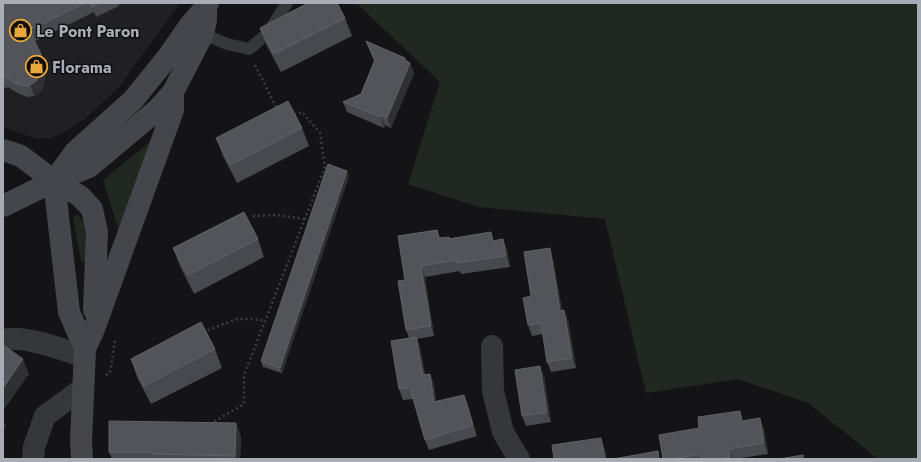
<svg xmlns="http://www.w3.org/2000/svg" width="921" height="462" font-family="Jost,sans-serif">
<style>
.built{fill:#202023}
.green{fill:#212821}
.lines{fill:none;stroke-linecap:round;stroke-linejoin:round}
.path{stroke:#3c3d42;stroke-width:2.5;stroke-dasharray:2 3;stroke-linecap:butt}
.service{stroke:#35373b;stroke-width:12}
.minor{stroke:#35373b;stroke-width:22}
.secondary{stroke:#44464b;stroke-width:22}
.wall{fill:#48494e}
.shaded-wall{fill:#2f3033}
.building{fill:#525459;stroke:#606267}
.labels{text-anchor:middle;stroke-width:3;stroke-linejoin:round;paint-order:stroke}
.poi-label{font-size:16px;font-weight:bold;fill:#a7acb5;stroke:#0f0f11;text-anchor:start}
</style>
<rect width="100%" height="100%" fill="#141416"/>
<path class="built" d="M3,3H180L119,87L85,119L64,132L51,138L37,139L3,127Z"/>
<path class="green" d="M356,3H918V459H878L808,403L738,379L646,393L605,219L479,207L408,184L440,82Z
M156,137L123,234L117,225L103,180Z
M78,214L89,232L87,264L81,261L73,218Z"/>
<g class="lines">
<path class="path" d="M255,65L277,109
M253,216L277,215L305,219
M203,332L237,319H253L265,321
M106,375L110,373L115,340
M210,424L244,404V375L325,167L320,133L302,112L293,115"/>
<path class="service" d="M203,34L227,44L249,49L268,33L287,3"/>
<path class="minor" d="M3,340C23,334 65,350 84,357
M492,346L493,391L503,432L519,459
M33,459L34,447L45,416L83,388"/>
<path class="secondary" d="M3,150L21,156L54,181L80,196L92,209L97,232L94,310
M3,206L54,181L89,167L158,109L173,92L203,34L206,20V7
M85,349L69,312L54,181L75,152L133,100L167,58L190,25L206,7L208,3
M82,459L81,441L85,349L94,329L173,110V92"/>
</g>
<path class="wall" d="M3,3H118L119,6L96,17L94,12L35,41L45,65L44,86L40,92L34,96L28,97L19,94L8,87L3,89Z
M345,18L352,36L281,72L267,46L260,28Z
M366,41L410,63L414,73L391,128L385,125L384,128L347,112L343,102L361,94L374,61Z
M302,128L309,146L237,183L223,156L216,138Z
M349,176L282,373L263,367L261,361Z
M437,230L440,238L449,237L450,239L494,241L503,239L507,250L510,267L461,274L460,271L425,277L434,336L417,339L420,347L425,375L434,384L436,401L464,395L477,436L429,450L425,440L413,399L403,400L399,389L409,338L406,330L405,280Z
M258,239L264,257L194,294L180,266L173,248Z
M553,259L562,310L568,320L576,368L551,372L547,362L543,334L532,336L528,325L531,296Z
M215,349L222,368L151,404L137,377L131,359Z
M544,376L551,422L526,426L522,416Z
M744,421L764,429L768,454L735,459H663Z
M236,423L241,437L240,459H112L109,452Z"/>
<path class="shaded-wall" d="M41,54L45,65L44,86L40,92L34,96L30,85Z
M405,58L409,67L410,63L414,73L391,128L387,118Z
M381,115L385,125L384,128L381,117Z
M347,171L349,176L282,373L280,368Z
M503,239L507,250L510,267L506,256Z
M550,248L553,259L564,321L560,311Z
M421,266L425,277L434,336L431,326Z
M564,310L568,320L576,368L572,358Z
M416,337L420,347L426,385L423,375Z
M23,359L29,374L3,411V388Z
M540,366L544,376L551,422L547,412Z
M430,374L434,384L438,412L434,402Z
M464,395L468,405L477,436L473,425Z
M760,418L764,429L768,454L764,443Z
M3,419L6,427L3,431Z
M236,423L241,437L240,459H236L235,456Z
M601,438L605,449L607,459H605Z
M729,449L733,459H731Z"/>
<path class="building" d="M3,3H85L29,30L41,54L40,75L36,81L30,85L24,86L15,83L4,76L3,77Z
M91,3H100L92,7Z
M308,3H337L345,18L274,54L260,28Z
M366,41L405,58V60L410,63L387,118L381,115V117L343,102L361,94L375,60Z
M288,101L302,128L230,165L216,138Z
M328,164L347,171L280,368L261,361Z
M244,212L258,239L188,275L173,248Z
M437,230L439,238L449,237V239L491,232L493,241L503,239L506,256L457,263V260L421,266L431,326L406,330L398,281L405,280L398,236Z
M550,248L560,311L564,310L572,358L547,362L541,323L528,325L523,298L531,296L524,252Z
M201,322L215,349L144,386L131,359Z
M416,337L423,375L430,374L434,402L464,395L473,425L425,440L410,388L399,389L391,341Z
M3,345L23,359L3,388Z
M540,366L547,412L522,416L515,370Z
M740,411L742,421L760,418L764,443L729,449L730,457L719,459H702L701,454L672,459H663L659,435L699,428L698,417Z
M109,421L236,423L235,456L152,454L153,452H109Z
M601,438L605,459H554L552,445Z
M658,451L659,459H613Z
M803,455V459H779Z"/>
<defs>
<symbol id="shop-ring" viewBox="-11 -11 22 22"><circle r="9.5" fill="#0f0f11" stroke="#e7a73b" stroke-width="1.5"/><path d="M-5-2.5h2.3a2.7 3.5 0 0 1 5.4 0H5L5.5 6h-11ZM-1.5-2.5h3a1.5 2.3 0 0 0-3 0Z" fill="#e7a73b"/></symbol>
</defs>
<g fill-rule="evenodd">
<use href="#shop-ring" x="8" y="18" width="25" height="25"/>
<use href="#shop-ring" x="24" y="54" width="25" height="25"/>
</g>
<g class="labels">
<g class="poi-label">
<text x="36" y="37">Le Pont Paron</text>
<text x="52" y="73">Florama</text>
</g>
</g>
<rect width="921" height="462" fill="none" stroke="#a7acb5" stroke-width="8"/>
</svg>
